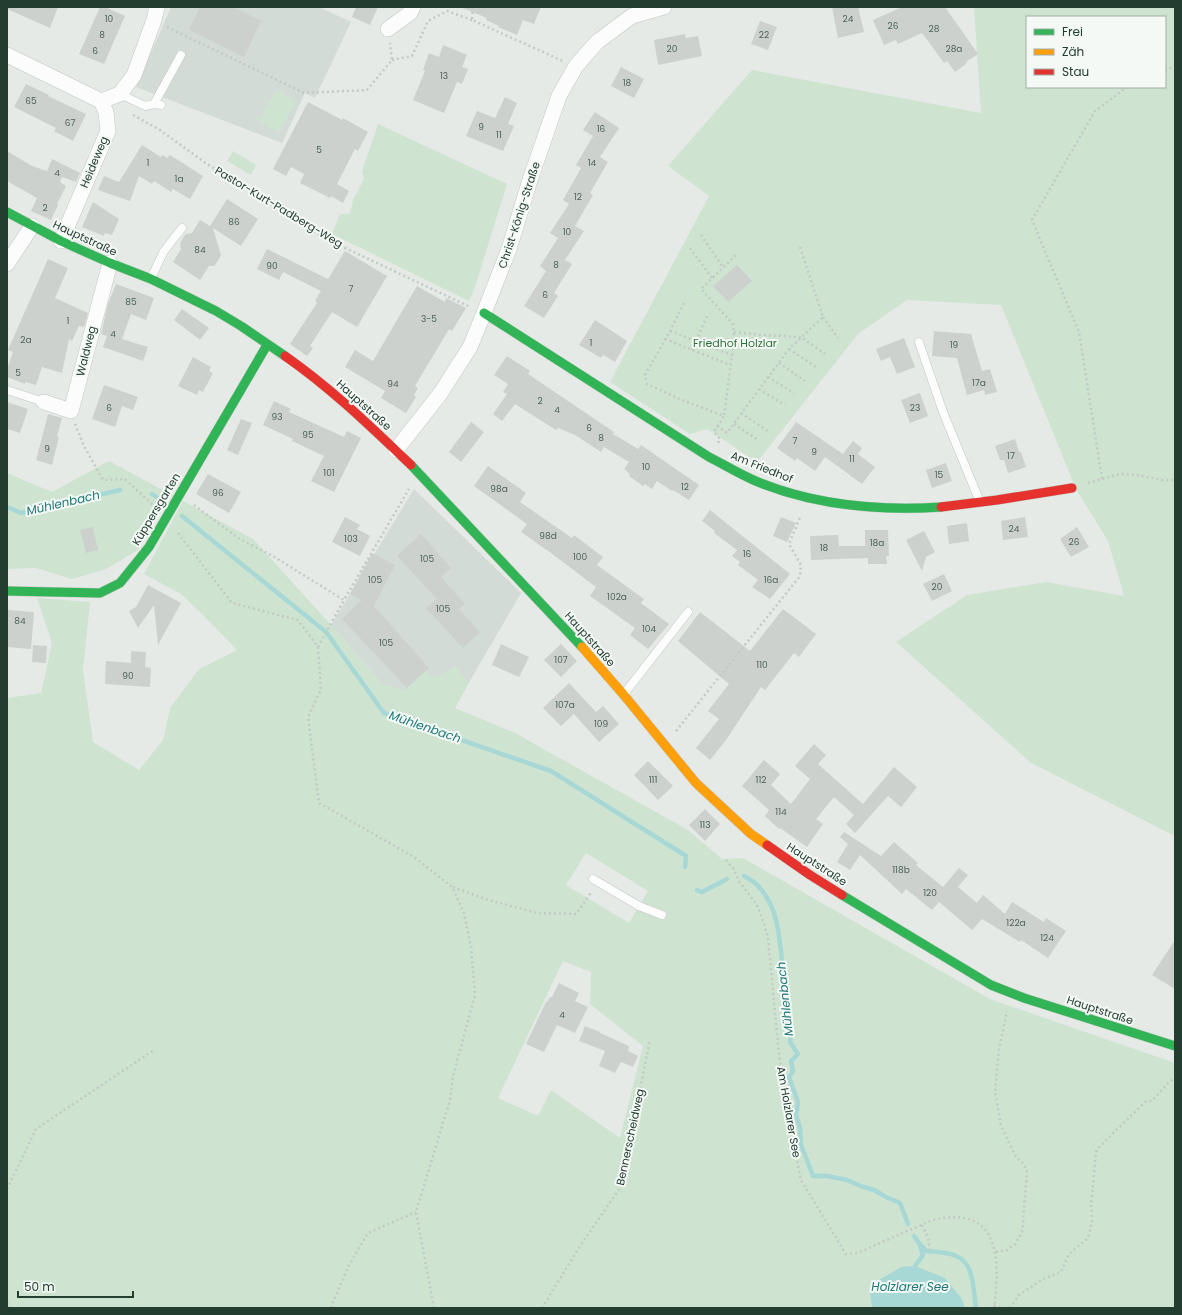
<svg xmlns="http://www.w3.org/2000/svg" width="1182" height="1315" font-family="Poppins,sans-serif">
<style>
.built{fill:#d3dbd6}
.green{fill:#cfe3d1;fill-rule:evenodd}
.water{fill:#a7d8d5}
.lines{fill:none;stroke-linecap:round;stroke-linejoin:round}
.stream{stroke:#a7d8d5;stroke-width:4.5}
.building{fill:#ccd1ce}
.lane-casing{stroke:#c2c7c4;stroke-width:9}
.street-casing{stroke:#c2c7c4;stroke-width:16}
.fast-casing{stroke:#c1c8c4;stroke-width:10}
.slow-casing{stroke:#c1c8c4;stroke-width:10}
.jam-casing{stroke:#c1c8c4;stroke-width:10}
.path{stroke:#c2cac5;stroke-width:2.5;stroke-dasharray:2 3;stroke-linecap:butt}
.lane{stroke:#fbfcfb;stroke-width:8}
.street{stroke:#fbfcfb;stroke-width:15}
.fast{stroke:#30b455;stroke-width:9}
.slow{stroke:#ff9f0a;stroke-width:9}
.jam{stroke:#e5322d;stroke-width:9}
.labels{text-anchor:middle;stroke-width:4;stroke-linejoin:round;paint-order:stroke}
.number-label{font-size:9px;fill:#4e6359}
.street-label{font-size:11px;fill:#233d31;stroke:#f4f9f5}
.park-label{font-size:11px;fill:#2e733c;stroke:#f4f9f5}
.water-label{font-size:12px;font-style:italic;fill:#1f7876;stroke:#f4f9f5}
</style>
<rect width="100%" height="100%" fill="#e5eae7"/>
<path class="built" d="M171,7H319L351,22L315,98L305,93L282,143L136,87Z
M414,489L521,593L454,708L382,684L331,625Z"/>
<path class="green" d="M974,7H1175V836L1031,763L896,642L967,595L1046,582L1124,596L1108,541L1076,489L1001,305L907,300L858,334L757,462L707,429L690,434L610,382L709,196L668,166L752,70L981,113ZM1027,17H1165V87H1027Z
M276,90L296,101L279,132L259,121Z
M378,124L507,184L475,287L469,301L332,234L340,214H350L353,200L364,179L362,171Z
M233,151L256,165L251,175L227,161Z
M109,461L170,494L138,550L106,569L72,579L36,568L7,569V473L52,492Z
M183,501L253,539L331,625L382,684L408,692L407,688L426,671L435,678L455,666L469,683L455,708L515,733L688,830L722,859L743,858L990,999L1175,1063V1308H965L962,1299L870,1292L872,1308H7V698L41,693L52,643L37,598L90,602L83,670L93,742L139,770L163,740L170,708L199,669L237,650L204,616L181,594L144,574ZM586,853L648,891L629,923L566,885ZM563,961L591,972L590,1004L643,1046L620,1138L551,1090L538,1116L498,1098Z"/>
<path class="water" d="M915,1266L945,1278L962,1299L965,1308H872L870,1292L879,1280L901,1267Z"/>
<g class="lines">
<path class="stream" d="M152,494L164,502
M7,507L21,513L120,490
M182,516L326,632L384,713L551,771L686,856L685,867
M744,876C783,895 780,950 784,986C784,989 786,992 787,995C788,1000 787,1005 786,1010L789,1015L790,1022L788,1028L791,1035L790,1042L798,1054L791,1061L793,1071L789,1077L798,1102L796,1115L800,1128L801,1145L813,1176H827L847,1180L863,1187L874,1190L888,1198L900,1203L908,1224
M697,890L701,892L704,891L727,879
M914,1236L919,1243L923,1255L915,1266V1270
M919,1243L926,1251C935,1252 947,1252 956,1256C975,1263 973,1291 976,1308"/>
</g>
<path class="building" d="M7,7H58L50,28L7,9Z
M100,7H105L125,16L104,64L79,54Z
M200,7H233L261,21L244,57L189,30Z
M356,7H378L370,25L352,17Z
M460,7H541L534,24L523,20L517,35L498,27L499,26L486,20L487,18Z
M832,7H858L864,32L838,38Z
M902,7H945L978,54L966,62L967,63L955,72L947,61L944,63L922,33L898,44L896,40L884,45L873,20Z
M760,21L777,27L768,50L751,44Z
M685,34L686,38L698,36L702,56L658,65L654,40Z
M443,45L467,55L462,67L468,69L462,84L457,82L444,113L413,100L425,71L423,70L429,53L439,57Z
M621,67L644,79L634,98L611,86Z
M26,84L49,95L48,96L86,114L73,141L54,131L56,128L14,107Z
M505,97L517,103L508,124L514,126L503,151L466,136L477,111L495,118Z
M308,102L342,120L343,118L368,132L358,151L355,149L337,184L349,191L343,203L331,196L330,198L300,183L304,174L291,167L286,176L273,169Z
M595,112L619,128L600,157L608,162L590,193L593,195L575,226L584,231L565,260L572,264L554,293L558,296L544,318L524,306L546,271L540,266L558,238L550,233L569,204L563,200L581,168L576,165L593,136L583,130Z
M142,145L161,157L163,155L167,158L170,155L203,176L190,199L173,189L171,192L154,181L152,184L139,176L130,201L98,190L104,176L119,182Z
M7,151L32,166L47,171L52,159L80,173L76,182L62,177L60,182L66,186L57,204L58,205L51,220L31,211L37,198L7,181Z
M227,199L258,219L241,246L213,228L221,255L218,261L214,266H209L200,280L173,262L181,249L180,244L183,238L186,234L192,233L200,220L210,226Z
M93,202L119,219L112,235L105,233L104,236L82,227Z
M267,249L328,279L345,251L387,276L357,327L332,312L310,346L313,348L307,356L290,344L317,303L315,301L321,291L283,272L279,280L257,269Z
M48,259L68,268L55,298L88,313L84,327L79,326L72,341L69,339L62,373L42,367L36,385L25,382V384L7,377V369L13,352L8,350Z
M737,265L752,281L728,302L713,286Z
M116,284L154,298L146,320L131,314L122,339L148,347L143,361L103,347L107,336L101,334L108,304Z
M417,286L445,302L446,298L466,308L452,331L449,329L415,386L418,388L414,395L416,397L406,413L381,398L385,391L345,367L355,350L373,361Z
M182,309L209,328L200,340L174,320Z
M595,320L627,341L615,362L603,355L601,358L579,345Z
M934,331L971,334L982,371L990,369L997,392L985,395L984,390L967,395L957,358L932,356Z
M904,338L915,367L897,374L890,357L881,361L876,349Z
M507,356L530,371L528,374L614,432L613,434L638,449L641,445L699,485L689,500L673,490L672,491L657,481L652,489L645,484L643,486L629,476L630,474L624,469L629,462L604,447L601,452L575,435L558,428L556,430L515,404L502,421L493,414L507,394L503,392L508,384L494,375Z
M193,357L211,367L209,371L213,373L203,392L199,390L197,395L178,386Z
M104,385L138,397L133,410L122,406L115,427L92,419Z
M920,393L928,416L910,423L901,400Z
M274,401L291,409L289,412L344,437L347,431L361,438L334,492L311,481L324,456L292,441L293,439L263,425Z
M7,402L28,409L20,433L7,429Z
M48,414L62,418L57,436L59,437L52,465L36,460Z
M241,419L252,423L238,455L227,450Z
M471,422L484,432L461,462L449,452Z
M796,422L843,454L853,441L862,448L858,454L875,467L862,484L825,457L815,471L797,458L795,461L777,448Z
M1015,439L1019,452H1021L1026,467L1008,473L1004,460H1000L995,446Z
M946,463L952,481L932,488L926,470Z
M488,466L526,493L520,502L572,538L574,535L603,557L597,565L644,599L641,603L669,624L648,649L630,635L635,628L590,596L596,587L551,553L521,532L527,524L474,486Z
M208,474L241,492L229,513L196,494Z
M710,510L790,574L770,599L752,587L758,580L738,565L740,562L732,556L737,550L714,533L715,531L702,521Z
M345,517L360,525L357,529L370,536L360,556L332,542Z
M781,517L796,523L787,542L773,536Z
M1025,517L1028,537L1003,540L1001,521Z
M967,523L969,541L949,544L947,526Z
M93,527L98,550L86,553L80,530Z
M1077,527L1089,547L1071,557L1060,539Z
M865,530H888L889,556H886L887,564H868V558L811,560L810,536L838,535L839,546H865Z
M924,531L935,552L926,557L922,571L906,540Z
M421,534L451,568L441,577L465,604L459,609L480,632L463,648L426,608L437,599L397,556Z
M372,553L395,565L374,606L429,668L407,688L342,619L362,600L350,594Z
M944,574L952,591L932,601L923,584Z
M148,585L181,603L158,645L154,605L138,628L129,611L136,607Z
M783,609L816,634L799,657L794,653L765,690L761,687L726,740L710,760L696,748L719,719L708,711L729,684L678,641L700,612L750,651Z
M8,610L34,612L31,649L7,647Z
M501,644L529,657L519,677L492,665Z
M561,644L577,661L561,677L544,660Z
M33,645L47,646L46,663L32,662Z
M131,651L146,652L145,667L151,668L150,687L105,684L106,661L131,663Z
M569,683L596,712L603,706L619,724L599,742L574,714L561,726L543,708Z
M814,744L826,755L818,764L863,804L894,767L917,787L901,807L888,796L855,833L846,824L854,815L834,797L816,819L823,824L807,847L780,828L779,829L765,816L769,810L742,786L764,760L780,774L771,785L791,804L810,779L795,766Z
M648,761L673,786L658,800L634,775Z
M705,809L720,824L705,841L689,825Z
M844,832L881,856L894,842L918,863L916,865L943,887L959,868L968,875L958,887L977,903L983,895L1005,914L1012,902L1044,922L1046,918L1066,931L1048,958L1021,940L1020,942L982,919L972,930L939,902L932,910L906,889L902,894L860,855L850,870L837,862L848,844L840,837Z
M1175,940V989L1152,975Z
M559,983L579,993L575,1001L588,1007L575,1033L557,1025L544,1052L526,1044L546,1002H547L550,997H552Z
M585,1026L600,1032V1033L629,1046L628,1051L638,1056L633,1067L621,1062L615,1073L599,1066L605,1051L579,1041Z"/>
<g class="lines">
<defs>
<path id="lane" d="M120,94L145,106L154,104L161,105
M154,104L181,55
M151,278L164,251L182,228
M919,342L943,412L980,502
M7,390L44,402
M624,694L688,612
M593,879L639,906L662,915"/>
<path id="street" d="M388,29L410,13L413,7
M7,55L101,101
M101,101L120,94L134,75L154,20L157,7
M61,241L108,131L106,112L101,101
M7,264L32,226
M44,402L71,411L110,263
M396,450L440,394L470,347L484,313L509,249L530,180L559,96L576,66L597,42L632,16L664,7"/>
<path id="fast" d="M7,212L61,241L110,263L151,279L216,311L241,326L285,356
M484,313L709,457C725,465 741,475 758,482C815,505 879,511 941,507
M411,465L582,647
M7,591L100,593L120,583L149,547L267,345
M842,895L991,985L1024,998L1175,1046"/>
<path id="slow" d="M582,647L623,694L696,783L751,834L767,845"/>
<path id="jam" d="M285,356C331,388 370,426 411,465
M941,507L997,500L1072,488
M767,845L810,875L842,895"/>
</defs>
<use href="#lane" class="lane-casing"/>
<use href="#street" class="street-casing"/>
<use href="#fast" class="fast-casing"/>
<use href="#slow" class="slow-casing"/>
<use href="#jam" class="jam-casing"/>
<path class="path" d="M473,7L472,20L563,61
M167,27L304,93L367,90L392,60L390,43
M392,60L412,56L428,21L447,11L472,20
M1165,70L1175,66
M133,115L160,130L207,164L324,238L468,306
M701,235L723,267
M690,248L712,278
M684,303L670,331L645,375L647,384L682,400L724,416L714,432L720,439L718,443
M823,317L838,338
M670,331L732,355L724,416
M734,332L762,335L801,337L825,354
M665,339L730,365
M789,349L816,367
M692,350L708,314
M732,355L734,332L733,324L701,289L738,253
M779,363L805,381
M768,377L794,393
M759,389L785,405
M741,413L769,432
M75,424L84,446L103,480L125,479L153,505
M734,424L758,440
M717,426L727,433L789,349L823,317L800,247
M1102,479L1079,332L1032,220L1095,111L1127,87
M1088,483L1120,474L1137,475L1162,480H1175
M194,505L238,538L271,555L344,600L409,489
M178,533L232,603L298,620L318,647L321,689L308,717L319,803L414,857L452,887L464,913L471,947L475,995L453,1076L450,1100L416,1212L434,1308
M318,647L344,600
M676,731L800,576L801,565L789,544L801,515
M726,860L733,868L739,881L757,905L763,921L768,937L778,1045L789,1123L801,1180L846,1254L857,1253C874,1246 891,1238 907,1231C916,1228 924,1223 933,1220C1001,1204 1000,1260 994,1308
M453,887L485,899L537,913L576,914L592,891
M7,1189L36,1129L154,1050
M922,1225L928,1238L930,1250
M996,1252L1007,1250L1015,1244L1022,1233L1027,1172L1024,1164L1016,1157L1001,1126L995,1091L999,1049L1007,1011
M7,1302L10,1308
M994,1305L1001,1308
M331,1308L333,1302L349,1265L368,1233L416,1212
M542,1308L580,1246L620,1188L650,1040
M1010,1308L1019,1295L1043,1279L1061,1272L1069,1254L1088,1238L1092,1222L1091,1206L1096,1152L1100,1146L1145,1102L1152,1101L1169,1082L1175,1078"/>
<use href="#lane" class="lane"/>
<use href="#street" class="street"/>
<use href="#fast" class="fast"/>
<use href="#slow" class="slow"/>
<use href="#jam" class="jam"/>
</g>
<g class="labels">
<g class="number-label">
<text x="109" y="22">10</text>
<text x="848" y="22">24</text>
<text x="893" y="29">26</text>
<text x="934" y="32">28</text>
<text x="102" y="38">8</text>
<text x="764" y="38">22</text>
<text x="672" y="52">20</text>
<text x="954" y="52">28a</text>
<text x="95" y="54">6</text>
<text x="444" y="79">13</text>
<text x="627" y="86">18</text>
<text x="31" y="104">65</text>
<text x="70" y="126">67</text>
<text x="481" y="130">9</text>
<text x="601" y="132">16</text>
<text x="499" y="138">11</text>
<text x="319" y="153">5</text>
<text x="148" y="166">1</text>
<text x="592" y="166">14</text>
<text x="57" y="176">4</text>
<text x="179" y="182">1a</text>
<text x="578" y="200">12</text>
<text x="45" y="211">2</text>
<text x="234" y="225">86</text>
<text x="567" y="235">10</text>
<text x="200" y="253">84</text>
<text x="556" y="268">8</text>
<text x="272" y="269">90</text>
<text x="351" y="292">7</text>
<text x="545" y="298">6</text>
<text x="131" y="305">85</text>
<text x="429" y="322">3-5</text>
<text x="68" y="324">1</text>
<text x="113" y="337">4</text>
<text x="26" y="343">2a</text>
<text x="591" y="346">1</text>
<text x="954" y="348">19</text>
<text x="18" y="376">5</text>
<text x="979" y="386">17a</text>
<text x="393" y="387">94</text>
<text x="540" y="404">2</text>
<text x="109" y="411">6</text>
<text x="915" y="411">23</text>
<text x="557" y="413">4</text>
<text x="277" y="420">93</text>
<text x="589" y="431">6</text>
<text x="308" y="438">95</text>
<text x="601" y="441">8</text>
<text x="795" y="444">7</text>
<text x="47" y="452">9</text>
<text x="814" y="455">9</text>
<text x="1011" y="459">17</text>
<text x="852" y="462">11</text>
<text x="646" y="470">10</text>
<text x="329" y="476">101</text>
<text x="939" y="478">15</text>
<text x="685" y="490">12</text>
<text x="499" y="492">98a</text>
<text x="218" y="496">96</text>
<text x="1014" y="532">24</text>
<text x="548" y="539">98d</text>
<text x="351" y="542">103</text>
<text x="1074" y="545">26</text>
<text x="877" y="546">18a</text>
<text x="824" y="551">18</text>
<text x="747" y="557">16</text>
<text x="580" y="560">100</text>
<text x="427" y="562">105</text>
<text x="375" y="583">105</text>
<text x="771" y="583">16a</text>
<text x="937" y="590">20</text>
<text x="617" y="600">102a</text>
<text x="443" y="612">105</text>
<text x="20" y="624">84</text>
<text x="649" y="632">104</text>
<text x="386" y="646">105</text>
<text x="561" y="663">107</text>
<text x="762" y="668">110</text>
<text x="128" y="679">90</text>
<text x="565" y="708">107a</text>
<text x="601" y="727">109</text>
<text x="653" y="783">111</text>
<text x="761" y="783">112</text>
<text x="781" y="815">114</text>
<text x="705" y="828">113</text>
<text x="901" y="873">118b</text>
<text x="930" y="896">120</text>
<text x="1016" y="926">122a</text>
<text x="1047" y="941">124</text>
<text x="562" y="1018">4</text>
</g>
<g class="street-label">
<text transform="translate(94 162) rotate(-67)" y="4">Heideweg</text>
<text transform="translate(279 207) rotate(31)" y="4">Pastor-Kurt-Padberg-Weg</text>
<text transform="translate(519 215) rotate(-72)" y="4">Christ-König-Straße</text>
<text transform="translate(85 238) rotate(25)" y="4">Hauptstraße</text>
<text transform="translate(86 351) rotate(-76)" y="4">Waldweg</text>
<text transform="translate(364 405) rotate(42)" y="4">Hauptstraße</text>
<text transform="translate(762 467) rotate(22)" y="4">Am Friedhof</text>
<text transform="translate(156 509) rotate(-59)" y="4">Küppersgarten</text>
<text transform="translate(590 639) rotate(48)" y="4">Hauptstraße</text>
<text transform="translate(817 864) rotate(33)" y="4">Hauptstraße</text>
<text transform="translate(1100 1010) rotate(18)" y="4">Hauptstraße</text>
<text transform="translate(789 1112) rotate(80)" y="4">Am Holzlarer See</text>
<text transform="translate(630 1137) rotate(-78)" y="4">Bennerscheidweg</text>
</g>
<g class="park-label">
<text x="735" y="347">Friedhof Holzlar</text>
</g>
<g class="water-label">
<text transform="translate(63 503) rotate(-13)" y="4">Mühlenbach</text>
<text transform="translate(425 727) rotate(19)" y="4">Mühlenbach</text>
<text transform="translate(785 999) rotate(-96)" y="4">Mühlenbach</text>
<text x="910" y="1291">Holzlarer See</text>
</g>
</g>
<rect width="1182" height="1315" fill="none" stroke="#233d31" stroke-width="16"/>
<rect x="1026" y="16" width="140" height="72" fill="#f4f9f5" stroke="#a0aea7"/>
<rect x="1034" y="29" width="20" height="6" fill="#30b455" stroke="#a0aea7"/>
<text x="1062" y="36" font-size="12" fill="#233d31">Frei</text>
<rect x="1034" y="49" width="20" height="6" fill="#ff9f0a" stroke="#a0aea7"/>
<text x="1062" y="56" font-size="12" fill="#233d31">Zäh</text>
<rect x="1034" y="69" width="20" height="6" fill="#e5322d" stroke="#a0aea7"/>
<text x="1062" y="76" font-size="12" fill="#233d31">Stau</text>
<path d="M18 1291v6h115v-6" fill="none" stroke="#233d31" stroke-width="2"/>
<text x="24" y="1291" font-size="12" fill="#233d31" stroke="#f4f9f5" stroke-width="3" paint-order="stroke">50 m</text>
</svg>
